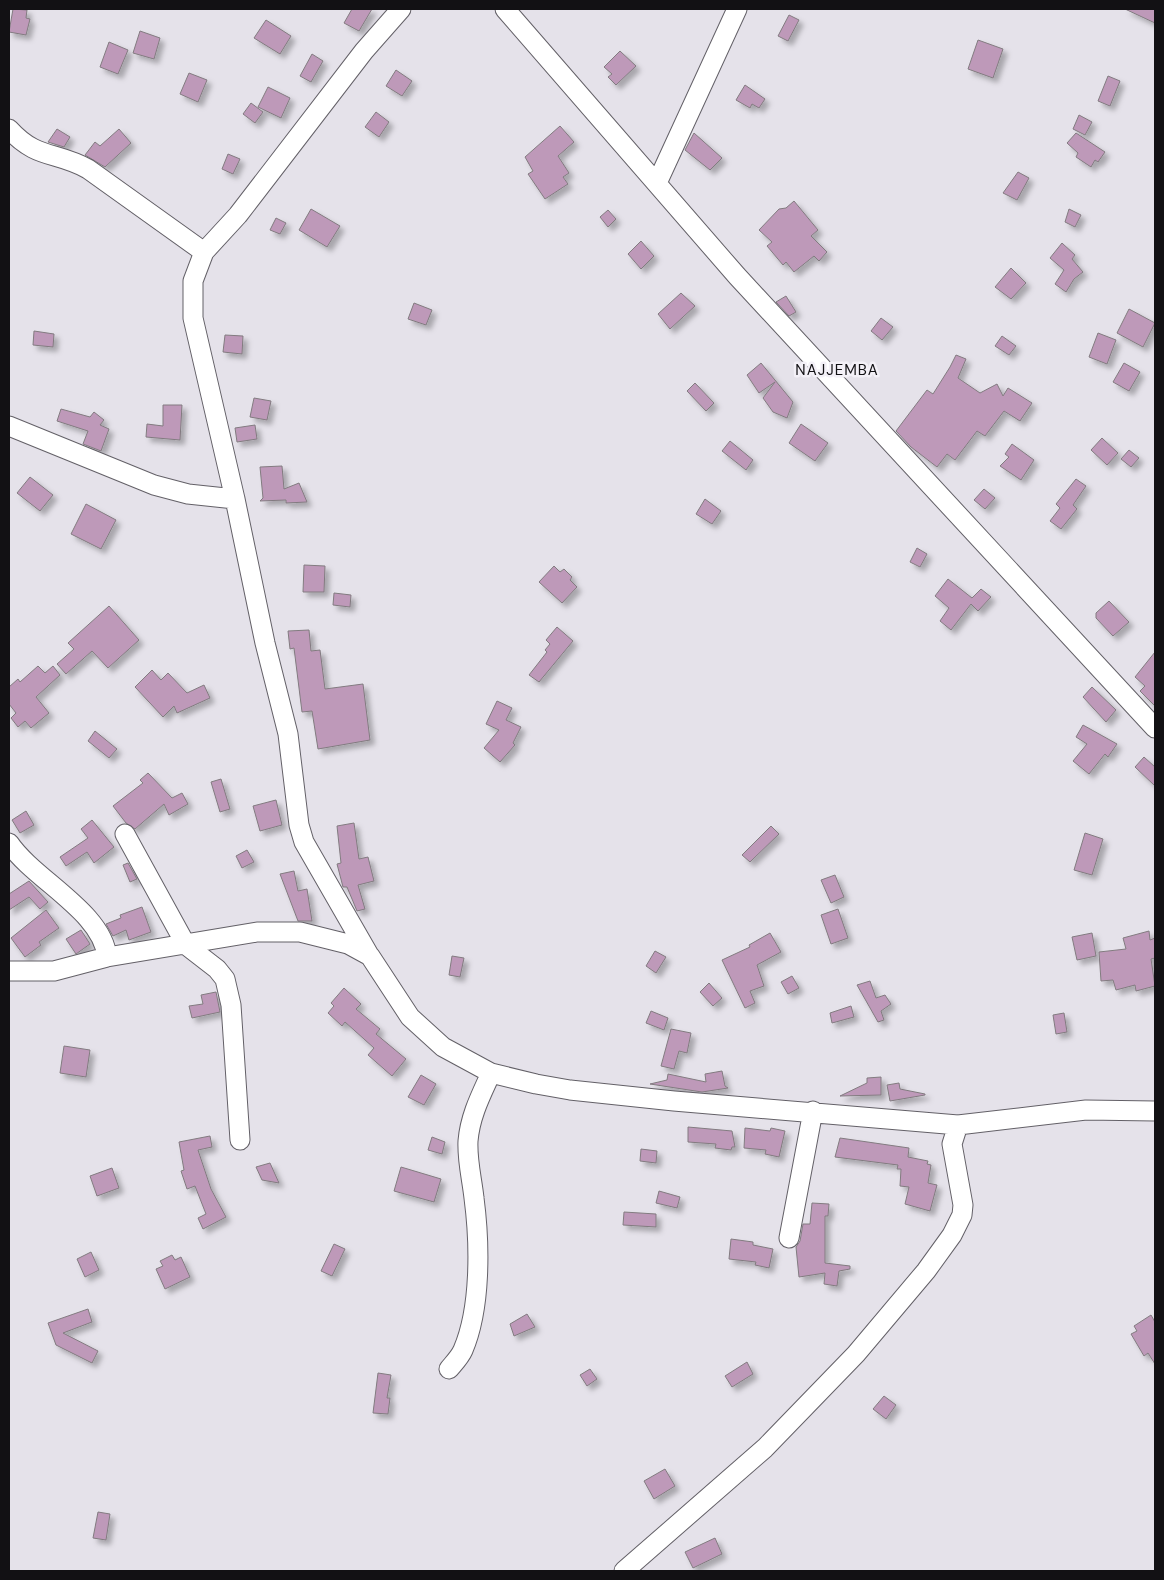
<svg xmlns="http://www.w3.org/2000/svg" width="1164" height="1580" font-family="'DM Sans',sans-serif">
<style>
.building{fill:#be99b9;stroke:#827b80;filter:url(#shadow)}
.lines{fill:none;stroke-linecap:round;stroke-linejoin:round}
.minor-casing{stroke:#636067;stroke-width:21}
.minor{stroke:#fff;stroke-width:19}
.labels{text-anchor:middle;stroke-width:5;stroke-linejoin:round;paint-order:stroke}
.quarter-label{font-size:15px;letter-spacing:1px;fill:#121114;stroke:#f3f0f7}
</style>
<defs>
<filter id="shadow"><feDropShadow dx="4.5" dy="4.5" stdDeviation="2.5" flood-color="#0004"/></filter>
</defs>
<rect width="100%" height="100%" fill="#e5e2ea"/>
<path class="building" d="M13,9L27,10L26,18L30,19L26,35L9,32Z
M352,9H372L359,31L344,23Z
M1125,9H1155V23Z
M789,15L799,20L788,41L778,36Z
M266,20L291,36L280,54L254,38Z
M140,31L160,38L154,59L133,53Z
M978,40L1003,49L993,78L968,69Z
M109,42L128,50L118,74L100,67Z
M620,51L636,66L616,85L608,77L612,74L604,67Z
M312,54L323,61L311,82L300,76Z
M396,70L412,81L402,96L386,86Z
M189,73L207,80L198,102L180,94Z
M1108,76L1120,81L1110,106L1098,101Z
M745,85L765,99L759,108L752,104L750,108L736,100Z
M268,87L290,98L281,118L258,107Z
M251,103L263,112L255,123L243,114Z
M376,112L389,122L379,137L365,127Z
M1079,115L1092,122L1085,135L1073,129Z
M560,126L574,142L558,156L569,173L563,177L568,184L545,199L528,174L533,171L525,157Z
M57,129L70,137L64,147L48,142Z
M119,129L131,143L105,167L85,155L95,142L100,146Z
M694,133L722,158L710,170L685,150Z
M1076,133L1105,152L1098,162L1095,160L1091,167L1076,157L1078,153L1067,143Z
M228,154L240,159L233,174L222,169Z
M1018,172L1029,178L1017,200L1003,193Z
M794,201L818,230L811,236L827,252L819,261L814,256L794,272L786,262L783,265L767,246L772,242L759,230L779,209L786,208Z
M311,209L340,226L327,247L299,230Z
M1069,209L1081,215L1075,227L1065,222Z
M608,210L616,219L608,227L600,217Z
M276,218L286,223L280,234L270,230Z
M641,241L654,256L641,269L628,254Z
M1062,243L1075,255L1072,259L1083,272L1074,279L1066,292L1055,284L1064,270L1050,258Z
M1011,268L1026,283L1011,299L995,287Z
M681,293L695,306L670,329L658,314Z
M786,296L796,312L789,316L776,302Z
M414,303L432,310L426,325L408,319Z
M1129,309L1155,323L1143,347L1117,333Z
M881,318L893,327L882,340L871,331Z
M34,331L54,334L53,347L33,345Z
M1098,333L1116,340L1107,364L1089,357Z
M225,335L243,336L242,354L223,352Z
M1002,336L1016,346L1009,355L995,346Z
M956,355L966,359L958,378L980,393L997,384L1003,396L1008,388L1032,403L1020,421L1004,411L985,436L977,431L955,460L947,454L937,467L911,447L896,431L927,390L933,394L950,367Z
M761,363L793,402L787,418L773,412L763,398L775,382L759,393L747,375Z
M1124,363L1140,372L1129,391L1113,382Z
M695,383L714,403L706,411L687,391Z
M254,398L271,401L267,420L250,417Z
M163,405H182L180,440L146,437L147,424L163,426Z
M61,409L90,417L94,412L104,420L100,425L109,429L101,451L83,444L88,431L57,421Z
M801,424L828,443L815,461L789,443Z
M255,425L257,439L237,442L235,428Z
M1102,438L1118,453L1107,465L1091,450Z
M730,441L753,460L746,470L722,451Z
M1012,444L1034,460L1021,480L1000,466L1009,457L1005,454Z
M1129,450L1139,458L1131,467L1121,459Z
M282,466L284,489L299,483L307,502L286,503V500L260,501L263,498L260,467Z
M30,477L53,495L40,511L17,493Z
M1076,479L1086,486L1073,505L1077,509L1061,529L1050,521L1060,508L1056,504Z
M984,489L995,498L985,509L974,500Z
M705,499L721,511L712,524L696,514Z
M86,504L116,520L101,549L71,534Z
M917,548L927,554L920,567L910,562Z
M304,565L325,566L324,592H303Z
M554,566L560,572L564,569L572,577L570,580L577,587L562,603L539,582Z
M948,579L972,598L981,589L991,597L978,611L971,604L951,630L940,621L949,608L935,596Z
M334,593L351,595L350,607L333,605Z
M1109,601L1129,622L1113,636L1096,618V613Z
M109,606L139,640L108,668L92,651L66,674L57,664L74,649L68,643Z
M557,627L573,641L539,682L529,675L547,652L545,650L550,644L546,640Z
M309,630L311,651L320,650L325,689L363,684L370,740L318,749L312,711L302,712L294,648L290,649L288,631Z
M1155,652V706L1140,691L1145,686L1135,677Z
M38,666L45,673L53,666L60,675L36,697L49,713L31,728L25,721L18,727L11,718L16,713L9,704V687L18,679L20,682Z
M152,670L161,680L168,673L187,693L204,685L210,698L177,713L174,706L163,717L135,687Z
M1092,687L1116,710L1106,722L1083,697Z
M497,701L512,708L506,720L521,727L513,743L515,745L500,762L484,748L499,730L486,724Z
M1083,725L1117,744L1108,757L1105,754L1089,774L1073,761L1087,744L1076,737Z
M95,731L117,749L109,758L88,741Z
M1144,757L1155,767V786L1135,767Z
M148,773L172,798L182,793L188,804L169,815L164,804L135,829L126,823L113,806L143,783L140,780Z
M221,779L230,809L220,812L211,782Z
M276,800L282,825L260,831L253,806Z
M26,811L34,825L20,833L12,820Z
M92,820L114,847L94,863L87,852L66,866L60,857L88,838L81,829Z
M354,823L359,859L368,857L374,881L358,885L365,909L357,911L347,887H343L337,864L341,863L337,826Z
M771,826L779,834L750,862L742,855Z
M1085,833L1103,839L1092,875L1074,870Z
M247,850L254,862L242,868L236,856Z
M128,863L137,879L130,882L123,865Z
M294,871L298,891L307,889L312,921H298L280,874Z
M835,875L844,897L831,903L821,880Z
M29,881L48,902L40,909L29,897L9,910V894Z
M142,907L151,932L129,940L126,930L113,936L106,924L121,918L120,915Z
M838,909L848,938L831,944L821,915Z
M46,910L59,928L39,942L41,945L25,957L11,938Z
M81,930L90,944L76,954L66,939Z
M1149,931L1150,940L1155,938V958L1151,959L1155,986L1136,991L1135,985L1116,990L1113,980L1101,981L1099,952L1126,949L1123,938Z
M770,933L781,952L757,965L764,986L750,991L755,1003L745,1008L722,960L750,947L749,945Z
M1092,933L1096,956L1077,960L1072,937Z
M655,951L666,957L656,973L646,966Z
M452,956L464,958L460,977L449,975Z
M792,976L799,988L788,994L781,982Z
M870,981L876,998L885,995L891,1004L881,1011L884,1020L878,1022L857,985Z
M709,983L722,998L713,1006L700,992Z
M344,988L361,1004L356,1009L380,1029L376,1034L406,1059L392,1076L368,1055L374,1048L345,1022L342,1026L328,1013L334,1006L331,1003Z
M216,992L220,1012L192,1018L189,1006L203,1004L201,995Z
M851,1006L854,1017L832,1023L830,1013Z
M651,1011L668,1018L664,1030L646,1023Z
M1064,1013L1067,1032L1056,1034L1053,1015Z
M671,1029L691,1033L687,1053L679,1051L674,1069L661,1066Z
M64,1046L90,1050L86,1077L60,1073Z
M722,1071L725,1086L728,1088L702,1092L650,1084L667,1080L668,1074L706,1082L705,1074Z
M421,1075L436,1084L424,1105L408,1097Z
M881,1077V1095L840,1096L867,1083V1078Z
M899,1083L900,1089L925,1094V1095L890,1101L887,1085Z
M688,1127L732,1131L735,1147H732L731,1150L715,1148L716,1144L688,1142Z
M745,1128L770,1131L771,1128L785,1131L779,1157L765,1154L766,1150L744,1148Z
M210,1136L212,1147L198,1150L211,1189L226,1217L203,1229L198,1218L206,1214L195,1186L187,1189L181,1171L184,1170L179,1142Z
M432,1137L445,1142L442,1154L428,1150Z
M840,1138L909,1148L908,1157L928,1161L927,1164L931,1165L928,1183L937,1185L930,1211L905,1204L909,1187L900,1186L901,1169H897L898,1165L835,1157Z
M641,1149L657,1151L656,1163L640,1161Z
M270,1163L279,1183L262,1180L256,1167Z
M401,1167L441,1179L434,1202L394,1191Z
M112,1168L119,1188L97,1196L90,1176Z
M659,1191L680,1197L677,1208L656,1203Z
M812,1203L829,1204L828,1216H825V1263L850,1266V1269L839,1271L837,1286L824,1284L825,1273L799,1277L796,1247L800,1241L803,1224H810Z
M624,1212L656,1214V1227L623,1225Z
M731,1239L753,1242V1245L773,1249L769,1268L755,1265L756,1262L729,1259Z
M334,1244L345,1249L332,1276L321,1271Z
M91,1252L99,1270L85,1277L77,1259Z
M172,1255L175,1260L181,1257L190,1277L165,1289L156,1269L163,1266L160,1261Z
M88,1309L92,1322L63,1333L98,1351L92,1363L56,1345L48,1323Z
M527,1314L535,1327L514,1336L510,1324Z
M1151,1315L1155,1322V1364L1148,1353L1144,1356L1131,1334L1137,1331L1134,1326Z
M747,1362L753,1374L732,1387L725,1376Z
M590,1369L597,1379L587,1386L580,1375Z
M378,1373L391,1375L387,1398H390L388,1414L373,1413Z
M884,1396L896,1405L886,1419L873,1409Z
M665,1469L675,1486L654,1499L644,1481Z
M98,1512L110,1514L106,1540L93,1538Z
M715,1538L722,1554L693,1568L685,1552Z"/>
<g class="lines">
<defs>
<path id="minor" d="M505,9L737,276L1155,728
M9,129C37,160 56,151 88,169L204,252
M657,183L737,9
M9,426L154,485L188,494L235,499
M125,834L186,945L217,969L225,979L231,1005L240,1140
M9,843C34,880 103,912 107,957
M369,955L304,842L299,825L288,734L265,643L235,499L193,318V281L204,252L238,215L364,51L401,9
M9,971H54L107,957L257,932H300L348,944L370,956L410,1017L443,1047L491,1073L536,1084L570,1090L674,1101L958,1125L1086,1110L1155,1111
M789,1238L813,1111
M449,1369C454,1363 460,1357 463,1350C481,1308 480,1244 474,1198C472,1179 467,1161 468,1141C470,1116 481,1095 491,1073
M624,1571L765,1448L856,1354L926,1271L952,1235L962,1215L963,1205L952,1144L958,1125"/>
</defs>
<use href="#minor" class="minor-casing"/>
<use href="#minor" class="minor"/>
</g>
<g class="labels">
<g class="quarter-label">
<text x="837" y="375">NAJJEMBA</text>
</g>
</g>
<rect width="1164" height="1580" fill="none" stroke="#121114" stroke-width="20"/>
</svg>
